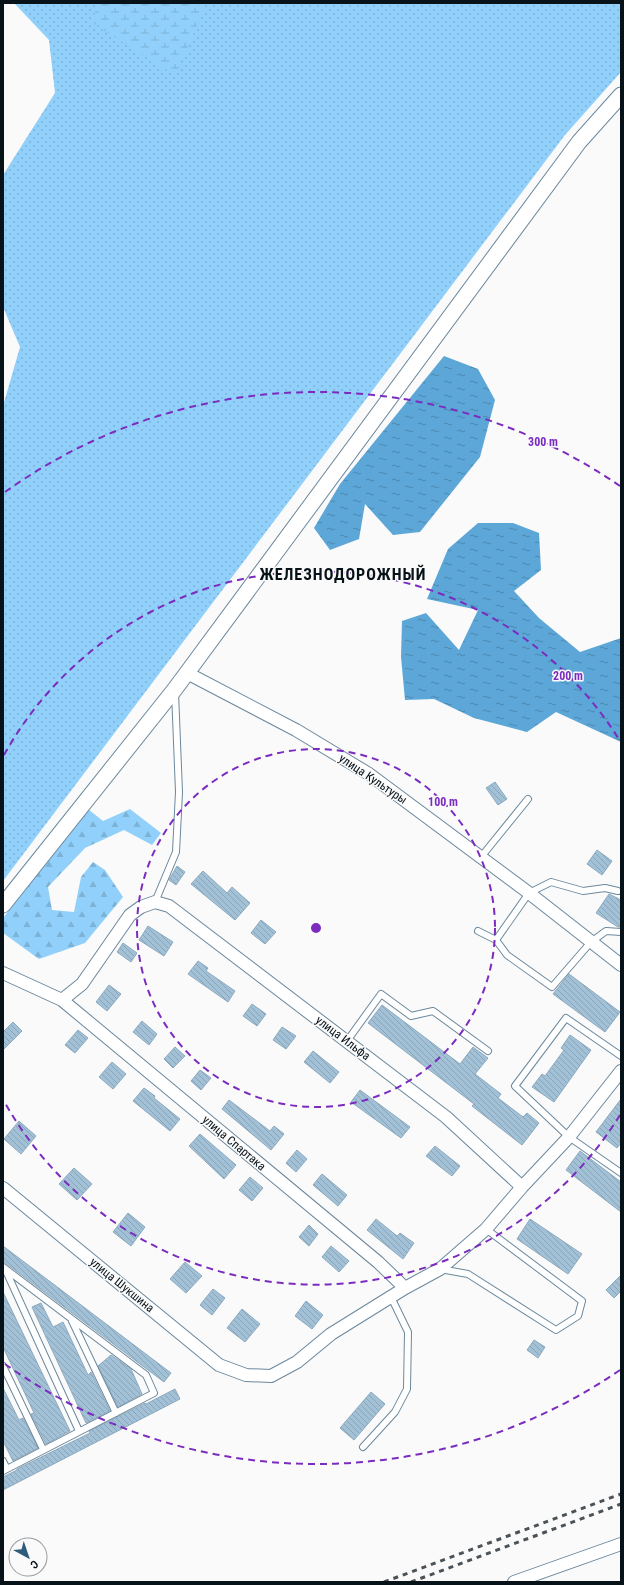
<svg xmlns="http://www.w3.org/2000/svg" width="624" height="1585" font-family="'Roboto Condensed',sans-serif">
<style>
.green{fill:url(#green-dots)}
.forest{fill:url(#forest-firs)}
.wetland{fill:url(#wetland-marsh)}
.water{fill:url(#water-ripples)}
.building{fill:url(#building-back-hatch);stroke:#8caabf}
.lines{fill:none;stroke-linecap:round;stroke-linejoin:round}
.service-casing{stroke:#6b889d;stroke-width:8}
.minor-casing{stroke:#6b889d;stroke-width:14}
.tertiary-casing{stroke:#6b889d;stroke-width:17}
.service{stroke:#fff;stroke-width:6}
.minor{stroke:#fff;stroke-width:12}
.tertiary{stroke:#fff;stroke-width:15}
.rail{stroke:#4b5358;stroke-width:3;stroke-dasharray:5 5;stroke-linecap:butt}
.ring{fill:none;stroke:#7b2cbf;stroke-width:2;stroke-dasharray:7 5}
.labels{text-anchor:middle;stroke-width:3;stroke-linejoin:round;paint-order:stroke}
.street-label{font-size:12px;fill:#061118;stroke:#fafafa}
.district-label{font-size:16px;font-weight:bold;letter-spacing:1px;fill:#061118;stroke:#fafafa}
.centre{fill:#7b2cbf;stroke:#fafafa;stroke-width:2}
.ring-label{font-size:12px;text-anchor:middle;font-weight:bold;fill:#7b2cbf;stroke:#fafafa;stroke-width:3;stroke-linejoin:round;paint-order:stroke}
</style>
<defs>
<pattern id="green-dots" width="8" height="8" patternUnits="userSpaceOnUse"><rect width="8" height="8" fill="#91d0fa"/><path d="M2 2h.1M6 6h.1" fill="none" stroke="#7cb2d6" stroke-width="1.8" stroke-linecap="round"/></pattern>
<pattern id="forest-firs" width="22" height="20" patternUnits="userSpaceOnUse"><rect width="22" height="20" fill="#91d0fa"/><path d="M5 1l3.5 6h-7zM16 11l3.5 6h-7z" fill="#7cb2d6"/></pattern>
<pattern id="wetland-marsh" width="20" height="14" patternUnits="userSpaceOnUse"><rect width="20" height="14" fill="#91d0fa"/><path d="M1 5h8M5 5V1M11 12h8M15 12V8" fill="none" stroke="#7cb2d6"/></pattern>
<pattern id="water-ripples" width="26" height="14" patternUnits="userSpaceOnUse"><rect width="26" height="14" fill="#5ca7d8"/><path d="M2 4q2-2 4 0t4 0M15 11q2-2 4 0t4 0" fill="none" stroke="#4a87ae"/></pattern>
<pattern id="building-back-hatch" width="6" height="6" patternUnits="userSpaceOnUse"><rect width="6" height="6" fill="#a2c1d7"/><path d="M-1 5l2 2M0 0l6 6M5-1l2 2" fill="none" stroke="#8aa5b8"/></pattern>
</defs>
<rect width="100%" height="100%" fill="#fafafa"/>
<path class="green" d="M14,3H621V72L565,135L3,881V406L20,347L3,307V175L55,93L49,40Z"/>
<path class="forest" d="M88,809L103,821L130,809L161,833L152,845L124,830L85,848L48,887L52,910L74,912L81,877L93,862L105,870L123,897L85,943L39,959L3,933V918Z"/>
<path class="wetland" d="M99,3H194L204,9L176,76L91,22Z"/>
<path class="water" d="M444,356L478,369L495,400L480,457L420,532L393,535L365,504L359,539L330,550L314,528L340,484Z
M478,523H513L539,533L541,570L514,591L539,618L580,652L621,638V742L556,712L527,732L474,718L434,699L405,700L401,657L402,621L426,613L459,650L478,610L427,599L448,549Z"/>
<path class="building" d="M495,782L507,799L498,805L486,788Z
M597,850L612,861L602,875L587,864Z
M177,866L185,872L176,885L169,880Z
M203,871L227,893L232,887L250,903L235,920L191,884Z
M609,894L621,900V927H618L596,913Z
M261,920L276,932L265,944L251,933Z
M148,926L173,942L164,956L139,940Z
M123,943L137,953L131,962L117,952Z
M198,961L208,968L206,971L235,991L228,1002L188,974Z
M569,974L620,1012L605,1032L553,994Z
M109,985L121,994L107,1011L96,1002Z
M252,1004L266,1014L257,1026L243,1016Z
M382,1005L460,1064L473,1047L488,1058L475,1074L501,1094L498,1098L523,1117L527,1113L539,1123L522,1145L472,1106L474,1104L368,1023Z
M142,1021L157,1034L149,1045L133,1032Z
M13,1022L22,1031L3,1050V1032Z
M282,1027L296,1036L286,1049L273,1040Z
M78,1030L88,1038L75,1053L65,1045Z
M570,1035L591,1050L554,1102L532,1087L542,1074L545,1076L564,1050L561,1048Z
M175,1047L185,1056L173,1068L164,1059Z
M313,1051L339,1072L330,1083L304,1062Z
M112,1062L126,1074L113,1089L99,1077Z
M200,1070L211,1078L201,1090L191,1081Z
M144,1088L155,1096L154,1098L180,1119L170,1131L133,1101Z
M360,1090L410,1127L401,1138L351,1102Z
M621,1099V1143L617,1148L596,1132Z
M229,1100L270,1131L274,1126L284,1134L271,1150L222,1109Z
M19,1121L36,1136L21,1154L4,1139Z
M200,1134L236,1165L224,1179L189,1146Z
M435,1146L460,1166L452,1176L426,1156Z
M297,1150L307,1159L296,1172L286,1163Z
M580,1151L621,1182V1212L566,1170Z
M74,1168L92,1184L77,1200L59,1184Z
M322,1174L347,1195L338,1206L313,1185Z
M250,1177L263,1188L252,1201L239,1190Z
M128,1213L145,1227L131,1246L113,1232Z
M376,1219L397,1236L400,1233L414,1243L403,1259L367,1230Z
M530,1219L582,1254L568,1274L517,1239Z
M309,1225L318,1234L309,1246L299,1237Z
M3,1246L171,1373L164,1382L3,1261Z
M331,1246L349,1261L339,1272L322,1257Z
M185,1262L202,1276L186,1293L170,1279Z
M621,1275V1291L614,1298L606,1290Z
M213,1289L225,1298L212,1315L200,1305Z
M3,1292L70,1431L46,1444L31,1414L34,1413L3,1347Z
M306,1301L323,1315L312,1329L295,1316Z
M41,1303L53,1327L63,1322L88,1375L91,1372L110,1411L86,1423L32,1307Z
M242,1309L260,1324L245,1342L227,1328Z
M534,1340L545,1347L538,1358L527,1350Z
M111,1355L131,1369L142,1394L118,1407L98,1366Z
M3,1388L19,1420L23,1418L38,1448L13,1461L3,1441Z
M175,1389L180,1399L3,1490V1477L17,1470V1469L90,1433L89,1431L145,1403L146,1404Z
M371,1392L385,1404L354,1440L340,1428Z"/>
<g class="lines">
<defs>
<path id="service" d="M481,857L528,799
M155,902L176,852L179,792L175,692
M478,931L496,940L507,955L552,987L591,942L606,931L621,932
M496,940L529,893L551,882L583,891L605,888L618,891
M347,1041L381,994L411,1016L433,1011L488,1051
M621,1056L566,1018L515,1086L569,1137L621,1173
M3,1267L146,1375L154,1393L3,1471
M440,1269L468,1274L556,1330L578,1316L582,1301L486,1229
M6,1271L79,1431
M72,1321L116,1413
M3,1366L43,1449
M363,1447L395,1412L407,1389L408,1332L391,1297
M3,1461L7,1469"/>
<path id="minor" d="M187,673L296,730L369,774L529,893L621,965
M3,973L62,1000L82,984L130,915L141,907L155,902L169,906L446,1117L522,1187
M62,1000L378,1262L405,1288
M3,1188L219,1365L246,1375L271,1376L297,1362L331,1334L405,1288L440,1269L486,1229L522,1187L569,1137L621,1071
M514,1582L621,1544"/>
<path id="tertiary" d="M3,905L175,689L579,142L621,95"/>
</defs>
<use href="#service" class="service-casing"/>
<use href="#minor" class="minor-casing"/>
<use href="#tertiary" class="tertiary-casing"/>
<use href="#service" class="service"/>
<use href="#minor" class="minor"/>
<use href="#tertiary" class="tertiary"/>
<path class="rail" d="M384,1582L621,1494
M411,1582L621,1504"/>
</g>
<g class="ring">
<circle cx="316" cy="928" r="179"/>
<path d="M620 1115A357 357 0 0 1 4 1101M4 755A357 357 0 0 1 620 741"/>
<path d="M620 1370A536 536 0 0 1 5 1364M5 492A536 536 0 0 1 620 486"/>
</g>
<g class="labels">
<g class="street-label">
<text transform="translate(373 779) rotate(34)" y="4">улица Культуры</text>
<text transform="translate(343 1038) rotate(37)" y="4">улица Ильфа</text>
<text transform="translate(234 1143) rotate(40)" y="4">улица Спартака</text>
<text transform="translate(122 1285) rotate(39)" y="4">улица Шукшина</text>
</g>
<g class="district-label">
<text x="343" y="580">ЖЕЛЕЗНОДОРОЖНЫЙ</text>
</g>
</g>
<circle cx="316" cy="928" r="6" class="centre"/>
<g class="ring-label">
<text x="543" y="446">300 m</text>
<text x="568" y="680">200 m</text>
<text x="443" y="806">100 m</text>
</g>
<rect width="624" height="1585" fill="none" stroke="#061118" stroke-width="8"/>
<g transform="translate(28 1557) rotate(140)"><circle r="19" fill="#fafafa" stroke="#989da0"/>
<path d="M0-3L7 15L0 10L-7 15Z" fill="#2d5d7b"/>
<text y="-6" font-size="11" font-weight="bold" text-anchor="middle" fill="#061118">С</text>
</g>
</svg>
